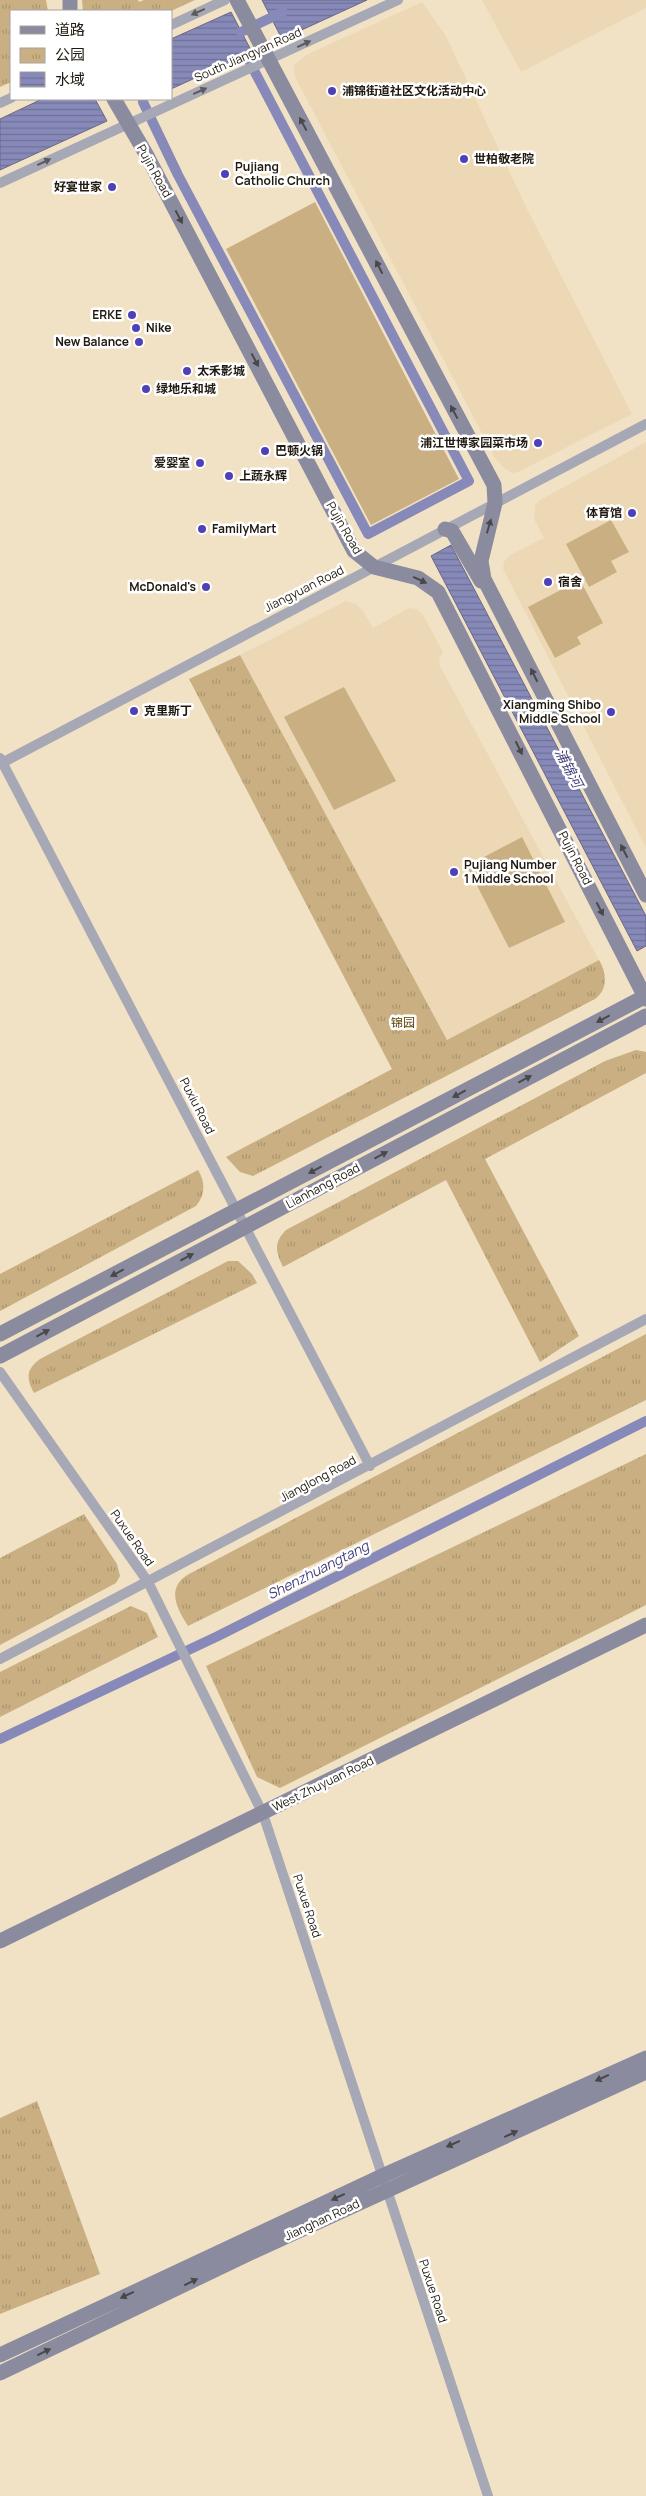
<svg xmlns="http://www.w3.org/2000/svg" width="646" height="2496" font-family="Manrope,'Noto Sans SC',sans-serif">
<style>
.built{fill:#ecd8b4}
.grass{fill:#c9af81}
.park{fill:url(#park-tufts)}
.water{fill:url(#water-rules);stroke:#686886}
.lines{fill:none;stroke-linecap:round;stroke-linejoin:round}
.canal{stroke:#878ab9;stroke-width:10}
.street{stroke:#a7a8b6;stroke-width:10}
.secondary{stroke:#8a8b9e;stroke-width:15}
.oneway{fill:#5d5a5b}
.oneway2{fill:#4a4749}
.poi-dot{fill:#4e41b8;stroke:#fff;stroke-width:2}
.labels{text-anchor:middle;stroke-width:5;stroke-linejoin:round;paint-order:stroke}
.street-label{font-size:12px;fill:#201a10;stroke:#fff}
.poi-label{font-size:12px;font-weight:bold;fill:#201a10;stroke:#fff;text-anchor:start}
.park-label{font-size:12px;fill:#5e4405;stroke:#fff}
.water-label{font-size:14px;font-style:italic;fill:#403f7c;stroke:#fff}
</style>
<defs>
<pattern id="park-tufts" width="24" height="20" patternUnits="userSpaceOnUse" patternTransform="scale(1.25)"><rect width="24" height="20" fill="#c9af81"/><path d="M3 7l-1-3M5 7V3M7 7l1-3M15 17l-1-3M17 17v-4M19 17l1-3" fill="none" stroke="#ac966e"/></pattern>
<pattern id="water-rules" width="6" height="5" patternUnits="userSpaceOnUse" patternTransform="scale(1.25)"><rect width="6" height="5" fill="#878ab9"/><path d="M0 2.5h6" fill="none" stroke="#6e7095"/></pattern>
</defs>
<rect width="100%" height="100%" fill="#f2e2c5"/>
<path class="built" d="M482,0H646V8L521,72Z
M422,2L446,36L526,207L632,414L518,472L512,473L505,469L495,458L294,75V65L308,54Z
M646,442V848L503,569L504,562L510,555L544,538L534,519L535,505L540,500Z
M346,601L356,604L363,611L373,628L409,608L417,609L423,615L443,652L439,659L440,666L599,960L447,1040L240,655Z"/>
<path class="grass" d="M315,202L459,479L371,525L226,249Z
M611,520L629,552L611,561L617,572L589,587L566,544Z
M580,580L603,623L577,637L581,644L555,658L528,607Z
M344,687L396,781L334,810L284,717Z
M522,837L565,922L509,948L467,866Z"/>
<path class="park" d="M0,0H46L48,11H11V82L0,87Z
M82,0H138L139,2L144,0H195L171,11H83Z
M240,655L447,1040L599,960C607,973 608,989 595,999L253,1176L240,1172L226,1157L392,1069L189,679Z
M636,1050L646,1052V1073L485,1159L579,1336L540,1362L446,1180L283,1267C276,1252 273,1243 286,1230L605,1061Z
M198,1170C206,1183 205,1195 196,1206L0,1311V1274Z
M228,1261H238L252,1274L257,1283L34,1393C26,1379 26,1369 40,1359Z
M646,1334V1400L188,1626C176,1608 166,1587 189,1574Z
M646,1454V1605L280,1788L257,1777L206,1666Z
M84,1514L117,1564L120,1576L116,1583L0,1645V1558Z
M131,1606L147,1613L158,1637L0,1717V1672Z
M37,2101L100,2274L0,2314V2118Z"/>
<path class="water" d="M262,0H367L282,39Z
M231,12L252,52L171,89V39Z
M42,99H95L107,121L0,170V119Z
M451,545L646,916V946L637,951L431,556Z"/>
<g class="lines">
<path class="canal" d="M241,32L283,12
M143,102L178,175L368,534L469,481L246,55
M0,1739L218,1636L646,1421"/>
<path class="street" d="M171,25L225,0
M0,103L11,98
M0,183L398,0
M0,758L370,1466
M0,764L646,424
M0,1372L148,1582L263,1814L488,2496
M0,1659L646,1319"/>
<path class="secondary" d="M70,0V11
M237,0L494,485L495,503L481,561L484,579L646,895
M114,99L146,154L354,551L374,567L418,578L438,592L646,999
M445,529L452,531L481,581
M0,1334L646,996
M0,1356L646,1016
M0,1941L646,1625
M0,2355L382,2176L646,2058
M0,2373L248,2254L646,2072"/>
</g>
<defs><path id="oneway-solid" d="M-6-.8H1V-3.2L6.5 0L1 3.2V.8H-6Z" transform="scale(1.25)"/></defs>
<g class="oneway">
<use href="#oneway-solid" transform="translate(198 12) rotate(156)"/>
<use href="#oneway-solid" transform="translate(304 44) rotate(-25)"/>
<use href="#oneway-solid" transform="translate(200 91) rotate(-24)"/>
<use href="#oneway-solid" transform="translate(44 162) rotate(-25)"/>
</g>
<g class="oneway2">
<use href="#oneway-solid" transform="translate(303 124) rotate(-118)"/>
<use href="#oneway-solid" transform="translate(179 217) rotate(62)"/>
<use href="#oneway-solid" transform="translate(379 267) rotate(-117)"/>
<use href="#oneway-solid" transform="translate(255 360) rotate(62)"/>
<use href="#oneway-solid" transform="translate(454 412) rotate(-118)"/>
<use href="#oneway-solid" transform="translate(489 526) rotate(-74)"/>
<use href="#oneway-solid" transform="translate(420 580) rotate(25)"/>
<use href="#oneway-solid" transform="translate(534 675) rotate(-117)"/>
<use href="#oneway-solid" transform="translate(519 748) rotate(63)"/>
<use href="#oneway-solid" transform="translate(624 851) rotate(-117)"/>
<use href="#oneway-solid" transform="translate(600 909) rotate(63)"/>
<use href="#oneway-solid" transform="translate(603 1019) rotate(152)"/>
<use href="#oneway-solid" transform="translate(525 1079) rotate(-28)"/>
<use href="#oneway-solid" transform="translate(459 1094) rotate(152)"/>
<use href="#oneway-solid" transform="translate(381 1155) rotate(-28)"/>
<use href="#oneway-solid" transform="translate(315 1170) rotate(152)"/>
<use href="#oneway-solid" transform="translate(187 1257) rotate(-28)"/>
<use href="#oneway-solid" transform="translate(117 1273) rotate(152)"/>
<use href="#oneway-solid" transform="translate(43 1333) rotate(-28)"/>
<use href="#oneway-solid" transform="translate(602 2078) rotate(156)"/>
<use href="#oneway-solid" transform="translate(511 2134) rotate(-25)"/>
<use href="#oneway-solid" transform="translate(453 2144) rotate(156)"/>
<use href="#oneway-solid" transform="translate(338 2197) rotate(155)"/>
<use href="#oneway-solid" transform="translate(191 2282) rotate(-26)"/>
<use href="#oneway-solid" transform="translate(127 2295) rotate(155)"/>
<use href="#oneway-solid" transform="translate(44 2352) rotate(-26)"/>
</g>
<g class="poi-dot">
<circle cx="332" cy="91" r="5"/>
<circle cx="464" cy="159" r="5"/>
<circle cx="225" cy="174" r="5"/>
<circle cx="112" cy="187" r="5"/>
<circle cx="132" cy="315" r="5"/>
<circle cx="136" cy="328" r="5"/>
<circle cx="139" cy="342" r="5"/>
<circle cx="187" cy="371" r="5"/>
<circle cx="146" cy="389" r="5"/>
<circle cx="538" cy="443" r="5"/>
<circle cx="265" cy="451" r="5"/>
<circle cx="200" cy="463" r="5"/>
<circle cx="229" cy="476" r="5"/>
<circle cx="632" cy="513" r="5"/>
<circle cx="202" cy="529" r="5"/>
<circle cx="548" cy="582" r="5"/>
<circle cx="206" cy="587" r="5"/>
<circle cx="134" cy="711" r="5"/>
<circle cx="611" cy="712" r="5"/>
<circle cx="454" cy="872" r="5"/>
</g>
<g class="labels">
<g class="street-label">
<text transform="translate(248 55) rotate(-24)" y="4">South Jiangyan Road</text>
<text transform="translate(154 171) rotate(61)" y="4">Pujin Road</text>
<text transform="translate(344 528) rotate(60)" y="4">Pujin Road</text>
<text transform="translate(304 589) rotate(-27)" y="4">Jiangyuan Road</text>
<text transform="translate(575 858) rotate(63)" y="4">Pujin Road</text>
<text transform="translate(197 1106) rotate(63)" y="4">Puxiu Road</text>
<text transform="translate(323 1186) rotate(-28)" y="4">Lianhang Road</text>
<text transform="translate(318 1479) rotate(-28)" y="4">Jianglong Road</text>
<text transform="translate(132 1538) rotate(55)" y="4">Puxue Road</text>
<text transform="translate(323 1784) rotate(-26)" y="4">West Zhuyuan Road</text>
<text transform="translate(307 1906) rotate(72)" y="4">Puxue Road</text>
<text transform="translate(322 2220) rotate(-25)" y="4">Jianghan Road</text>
<text transform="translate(433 2291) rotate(72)" y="4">Puxue Road</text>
</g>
<g class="poi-label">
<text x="342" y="95">浦锦街道社区文化活动中心</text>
<text x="474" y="163">世柏敬老院</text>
<text x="235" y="171">Pujiang<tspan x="235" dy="14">Catholic Church</tspan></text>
<text x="102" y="191" text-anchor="end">好宴世家</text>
<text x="122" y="319" text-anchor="end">ERKE</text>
<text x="146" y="332">Nike</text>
<text x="129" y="346" text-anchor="end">New Balance</text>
<text x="197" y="375">太禾影城</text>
<text x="156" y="393">绿地乐和城</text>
<text x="528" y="447" text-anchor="end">浦江世博家园菜市场</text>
<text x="275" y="455">巴顿火锅</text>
<text x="190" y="467" text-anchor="end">爱婴室</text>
<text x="239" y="480">上蔬永辉</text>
<text x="622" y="517" text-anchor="end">体育馆</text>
<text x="212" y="533">FamilyMart</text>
<text x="558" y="586">宿舍</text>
<text x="196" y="591" text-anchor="end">McDonald's</text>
<text x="601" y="709" text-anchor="end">Xiangming Shibo<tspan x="601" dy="14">Middle School</tspan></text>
<text x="144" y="715">克里斯丁</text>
<text x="464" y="869">Pujiang Number<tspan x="464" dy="14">1 Middle School</tspan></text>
</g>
<g class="park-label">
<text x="403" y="1027">锦园</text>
</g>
<g class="water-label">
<text transform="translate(569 768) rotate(62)" y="5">浦锦河</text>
<text transform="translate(318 1570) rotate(-27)" y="5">Shenzhuangtang</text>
</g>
</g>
<rect x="10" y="10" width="162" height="90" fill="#ffffff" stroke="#a6a39f"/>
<rect x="20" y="26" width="25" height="8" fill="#8a8b9e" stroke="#a6a39f"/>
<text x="55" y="35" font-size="15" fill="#201a10">道路</text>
<rect x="20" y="48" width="25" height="15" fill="url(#park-tufts)" stroke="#a6a39f"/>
<text x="55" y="60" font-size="15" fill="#201a10">公园</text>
<rect x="20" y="72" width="25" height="15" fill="url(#water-rules)" stroke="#a6a39f"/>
<text x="55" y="85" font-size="15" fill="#201a10">水域</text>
</svg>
